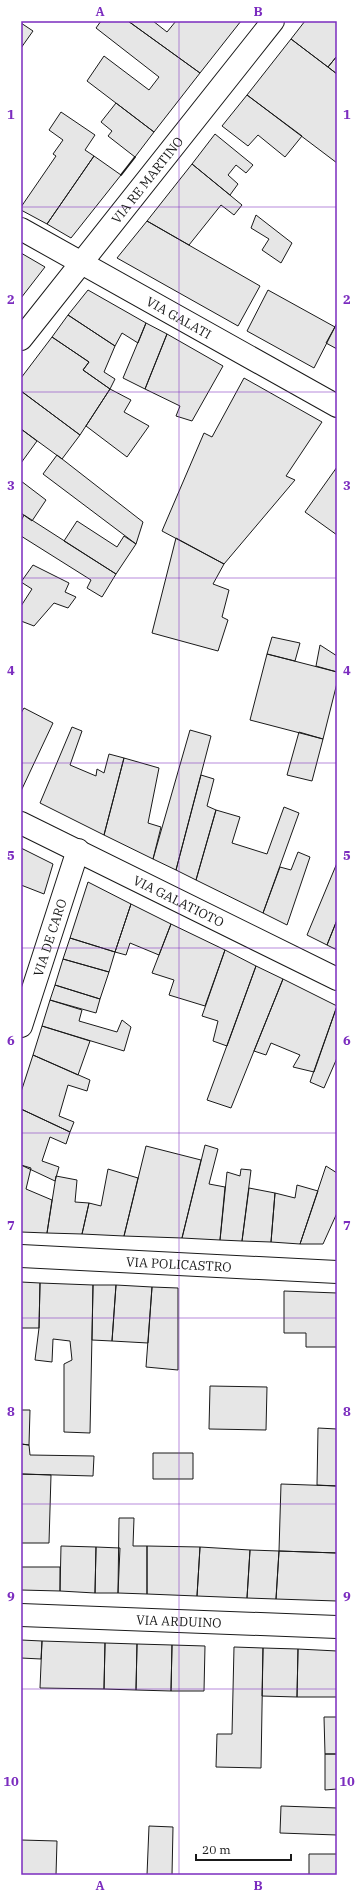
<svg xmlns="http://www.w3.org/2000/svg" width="358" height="1896" font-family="'IBM Plex Serif',serif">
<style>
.building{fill:#e6e6e6;stroke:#1a1a1a}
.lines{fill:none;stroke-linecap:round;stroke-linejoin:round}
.minor-casing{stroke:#1a1a1a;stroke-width:24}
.major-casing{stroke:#1a1a1a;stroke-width:24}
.minor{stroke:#fff;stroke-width:22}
.major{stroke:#fff;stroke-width:22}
.wall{stroke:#1a1a1a;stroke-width:2}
.grid{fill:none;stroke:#7b2cbf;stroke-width:1;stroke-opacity:0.55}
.labels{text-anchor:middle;stroke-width:3;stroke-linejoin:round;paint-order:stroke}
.street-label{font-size:13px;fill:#1a1a1a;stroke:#fff}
.neatline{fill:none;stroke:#7b2cbf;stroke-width:1.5}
.grid-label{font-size:13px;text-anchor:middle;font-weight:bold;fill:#7b2cbf}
</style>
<rect width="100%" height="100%" fill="#fff"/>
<path class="building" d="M101,21H128L200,73L154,132L87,81L104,56L149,90L159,77L96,28Z
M128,21H153L167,32L176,21H241L200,73Z
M305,21H337V56L328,67L291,39Z
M21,23L33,31L21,48Z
M291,39L337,74V163L247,95Z
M337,56V74L328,67Z
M247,95L302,136L285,157L258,135L248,146L222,126Z
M116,103L154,132L135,157L108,136L112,131L101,122Z
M61,112L95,135L85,150L94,156L47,224L21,210V207L56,156L53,154L63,140L49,130Z
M215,134L253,165L246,173L236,165L228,175L238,184L230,195L192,164Z
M94,156L121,175L71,238L47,224Z
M192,164L242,205L234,215L221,205L189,245L147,221Z
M256,215L292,243L281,263L262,250L269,239L251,228Z
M147,221L260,286L238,326L117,258Z
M21,253L45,267L21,298Z
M88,290L146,323L138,343L122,333L115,346L68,315Z
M268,290L335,327L314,368L247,331Z
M68,315L115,346L104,372L115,379L110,389L83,370L89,362L52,337Z
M146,323L167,334L145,389L123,378Z
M337,323V349L326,343Z
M167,334L223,366L192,421L176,416L180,406L145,389Z
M52,337L89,362L83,370L110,389L80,435L21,391V378Z
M244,378L322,422L286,476L295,480L224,564L162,531L204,433L212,437Z
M110,389L131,400L124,412L149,426L127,457L86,426Z
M21,391L80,435L62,459L21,429Z
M21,429L37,441L21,463Z
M57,455L143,522L136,544L43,474Z
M337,467V535L305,512Z
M21,481L46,500L32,521L21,513Z
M24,515L116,574L102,597L87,588L91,580L21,536V521Z
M77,521L117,547L124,536L136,544L116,574L64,541Z
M176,538L224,564L213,584L229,590L222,617L228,620L218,651L152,633Z
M33,565L69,583L65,592L76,597L68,608L54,603L34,626L21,621V606L32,589L21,582Z
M272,637L300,643L295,661L267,654Z
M320,645L337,656V672L316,666Z
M267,654L337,672V683L323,739L250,720Z
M24,708L53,723L21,791V713Z
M72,727L82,731L70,765L96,776L97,769L104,773L109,754L124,758L104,835L40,803Z
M190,730L211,736L176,870L153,859Z
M299,732L323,739L312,781L287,775Z
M124,758L159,768L148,823L161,827L153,859L104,835Z
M201,775L214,779L207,806L216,810L196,880L176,870Z
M284,807L299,813L263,913L196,880L216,810L240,817L232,843L267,854Z
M21,848L53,864L44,894L21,885Z
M298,852L310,857L287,925L263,913L280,867L291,870Z
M337,863V920L327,945L307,935Z
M88,882L131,904L115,952L70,938Z
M131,904L171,924L159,955L130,943L126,955L115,952Z
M337,920V950L327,945Z
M171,924L225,950L205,1006L169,995L174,980L152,973Z
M70,938L115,952L109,972L63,959Z
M225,950L256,966L227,1046L213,1041L218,1021L202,1016Z
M63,959L109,972L100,999L55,985Z
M256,966L283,979L231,1108L207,1100Z
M283,979L337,1006L314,1072L293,1067L300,1055L271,1043L266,1055L254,1051Z
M55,985L100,999L96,1013L50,1000Z
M50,1000L82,1010L79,1021L117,1032L122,1020L131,1027L124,1051L42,1026Z
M337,1006V1058L324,1088L310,1082Z
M42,1026L90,1041L78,1075L33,1055Z
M33,1055L90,1080L87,1091L68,1085L59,1116L74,1122L70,1132L21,1109V1092Z
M21,1109L70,1132L66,1144L50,1137L42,1161L59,1167L55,1181L21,1165Z
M205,1145L218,1149L209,1184L225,1187L220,1240L182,1238Z
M146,1146L201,1160L182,1238L124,1236Z
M21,1165L31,1168L26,1189L52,1200L47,1233L21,1232Z
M326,1166L337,1173V1213L323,1244H300Z
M108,1169L138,1178L124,1236L82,1234L89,1203L101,1206Z
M241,1169L251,1170L242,1241L220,1240L227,1172L240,1176Z
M56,1176L77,1180L75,1202L89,1203L82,1234L47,1233Z
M297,1185L318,1191L300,1244L271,1242L275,1193L295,1198Z
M249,1188L275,1193L271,1242L242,1241Z
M21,1282L40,1283L39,1328H21Z
M40,1283L93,1285L90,1433L64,1432V1364L72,1360L70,1341L53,1339L52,1362L35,1360L39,1328Z
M93,1285H116L112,1341L92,1340Z
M116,1285L152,1287L148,1343L112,1341Z
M152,1287L178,1288V1370L146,1367Z
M284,1291L337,1293V1347H306V1333H284Z
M210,1386L267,1387L266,1430L209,1429Z
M21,1410H30L29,1445L21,1444Z
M318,1428L337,1429V1486L317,1485Z
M21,1444L29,1445L30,1455L94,1456L93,1476L21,1474Z
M153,1453H193V1479H153Z
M21,1474L51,1475L49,1543H21Z
M281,1484L337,1486V1553L279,1551Z
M119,1518H134L133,1546H147V1594L118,1593Z
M61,1546L96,1547L95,1593L60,1591Z
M147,1546L200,1547L197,1596L147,1594Z
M96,1547L120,1548L118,1593H95Z
M200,1547L250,1550L247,1598L197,1596Z
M250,1550L279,1551L276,1599L247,1598Z
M279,1551L337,1553V1601L276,1599Z
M21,1567H60V1591L21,1590Z
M21,1640L42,1641L41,1659L21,1658Z
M42,1641L105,1643L104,1689L40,1688Z
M105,1643L137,1644L136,1690L104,1689Z
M137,1644L172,1645L171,1691L136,1690Z
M172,1645L205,1646L204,1691H171Z
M234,1647L263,1648L261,1768L216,1767L217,1734H232Z
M263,1648L298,1649L297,1697L262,1696Z
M298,1649L337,1651V1697H297Z
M324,1717H337V1754H325Z
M325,1754H337V1789L325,1790Z
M281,1806L337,1808V1835L280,1833Z
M149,1826L173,1827L172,1875H147Z
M21,1840L57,1841L56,1875H21Z
M309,1854H337V1875H309Z"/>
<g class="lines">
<defs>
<g id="minor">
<path id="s1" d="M21,229L337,406"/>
<path id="s2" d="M21,339L273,21"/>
<path id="s3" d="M21,1256L337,1272"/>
<path id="s4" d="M21,1615L337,1627"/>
</g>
<g id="major">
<path id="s5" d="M21,823L337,979"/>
<path id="s6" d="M21,1026L78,850"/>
</g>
</defs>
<use href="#minor" class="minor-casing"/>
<use href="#major" class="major-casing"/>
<use href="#minor" class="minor"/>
<use href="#major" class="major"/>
<path class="wall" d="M121,175L135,157"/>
</g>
<path class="grid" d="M179,21V1875M21,207H337M21,392H337M21,578H337M21,763H337M21,948H337M21,1133H337M21,1318H337M21,1504H337M21,1689H337"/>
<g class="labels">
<g class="street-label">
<text dy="5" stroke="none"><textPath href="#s2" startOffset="203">VIA RE MARTINO</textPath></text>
<text dy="5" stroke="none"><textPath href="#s1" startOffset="181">VIA GALATI</textPath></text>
<text dy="5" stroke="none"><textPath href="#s5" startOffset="176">VIA GALATIOTO</textPath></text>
<text dy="5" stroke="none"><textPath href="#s6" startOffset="93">VIA DE CARO</textPath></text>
<text dy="5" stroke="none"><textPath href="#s3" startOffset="158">VIA POLICASTRO</textPath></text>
<text dy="5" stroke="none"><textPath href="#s4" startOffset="158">VIA ARDUINO</textPath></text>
</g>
</g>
<rect width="358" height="1896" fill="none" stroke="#ffffff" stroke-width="44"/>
<path d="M196 1854v6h95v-6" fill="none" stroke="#1a1a1a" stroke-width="2"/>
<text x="202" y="1854" font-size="12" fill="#1a1a1a" stroke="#ffffff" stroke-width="3" paint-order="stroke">20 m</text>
<rect x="22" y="22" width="314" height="1852" class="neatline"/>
<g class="grid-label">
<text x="100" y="16">A</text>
<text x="258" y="16">B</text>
<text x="11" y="119">1</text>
<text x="347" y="119">1</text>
<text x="11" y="304">2</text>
<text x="347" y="304">2</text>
<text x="11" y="490">3</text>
<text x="347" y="490">3</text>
<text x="11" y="675">4</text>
<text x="347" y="675">4</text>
<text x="11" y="860">5</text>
<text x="347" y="860">5</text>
<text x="11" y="1045">6</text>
<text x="347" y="1045">6</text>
<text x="11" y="1230">7</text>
<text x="347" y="1230">7</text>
<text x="11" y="1416">8</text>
<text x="347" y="1416">8</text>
<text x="11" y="1601">9</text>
<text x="347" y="1601">9</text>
<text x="11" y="1786">10</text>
<text x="347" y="1786">10</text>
<text x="100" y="1890">A</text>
<text x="258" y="1890">B</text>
</g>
</svg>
